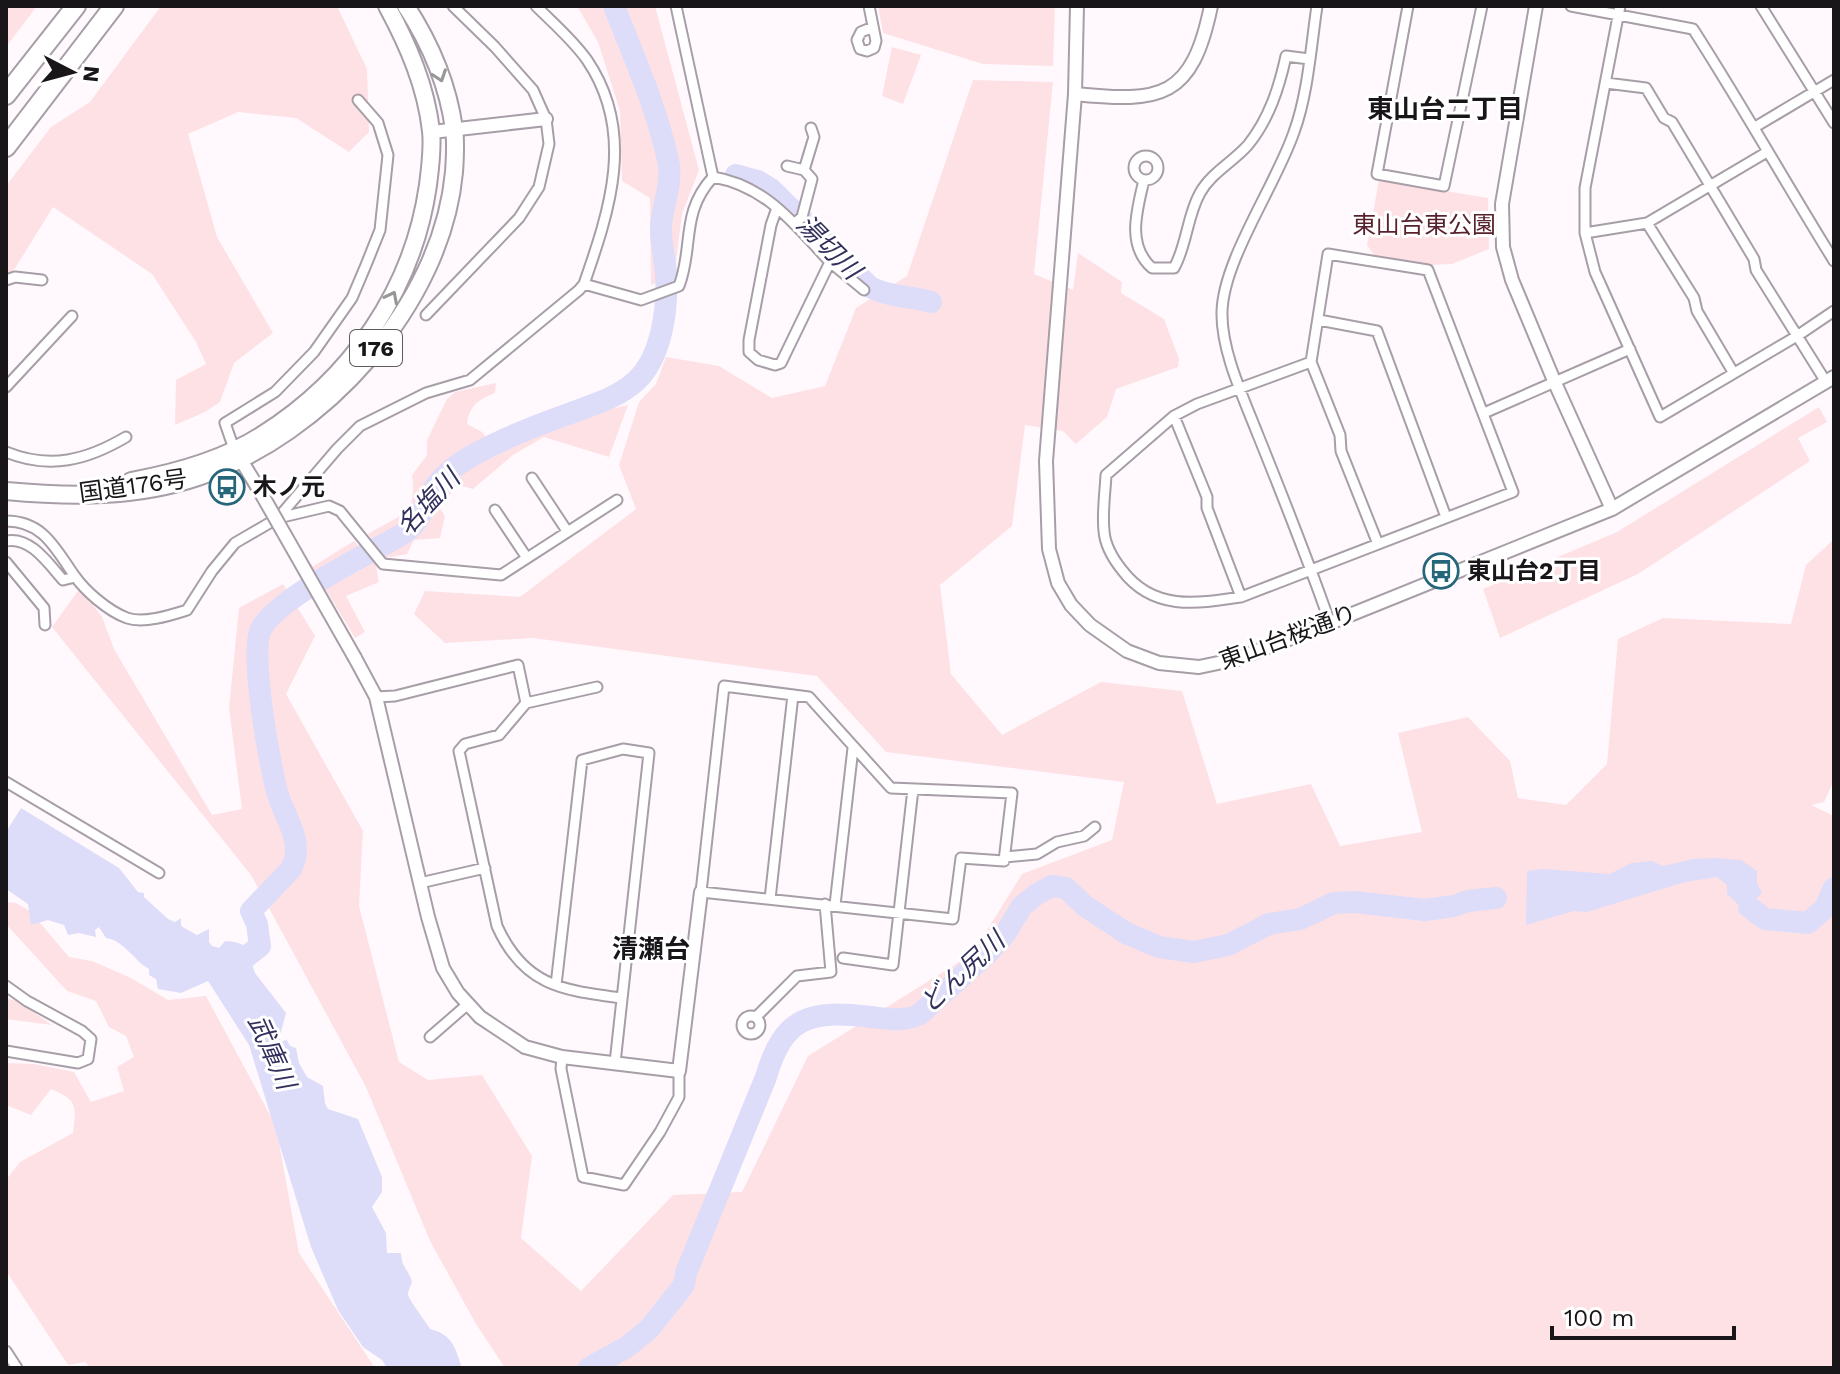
<svg xmlns="http://www.w3.org/2000/svg" width="1840" height="1374" font-family="'Work Sans','Noto Sans JP',sans-serif">
<style>
.green{fill:#fee1e5}
.water{fill:#ddddf9}
.lines{fill:none;stroke-linecap:round;stroke-linejoin:round}
.river{stroke:#ddddf9;stroke-width:22}
.minor-casing{stroke:#a79ea7;stroke-width:13}
.tertiary-casing{stroke:#a79ea7;stroke-width:16}
.trunk-casing{stroke:#a79ea7;stroke-width:20}
.motorway-casing{stroke:#a79ea7;stroke-width:22}
.minor{stroke:#fff;stroke-width:9}
.tertiary{stroke:#fff;stroke-width:12}
.trunk{stroke:#fff;stroke-width:16}
.motorway{stroke:#fff;stroke-width:18}
.tertiary-bridge-casing{stroke:#a79ea7;stroke-width:16;stroke-linecap:butt}
.tertiary-bridge{stroke:#fff;stroke-width:12}
.oneway{stroke:#989698}
.labels{text-anchor:middle;stroke-width:6;stroke-linejoin:round;paint-order:stroke}
.shield{fill:#fff;stroke:#5e5c5e;stroke-width:2}
.shield-label{font-size:22px;font-weight:bold;fill:#191619}
.park-label{font-size:24px;fill:#57222d;stroke:#fff}
.street-label{font-size:24px;fill:#191619;stroke:#fff}
.poi-label{font-size:24px;font-weight:bold;fill:#191619;stroke:#fff;text-anchor:start}
.neighbourhood-label{font-size:26px;font-weight:bold;fill:#191619;stroke:#fff}
.water-label{font-size:26px;font-style:italic;fill:#33305d;stroke:#fff}
</style>
<rect width="100%" height="100%" fill="#fff9fe"/>
<path class="green" d="M6,6H37L6,47Z
M161,6H337L367,69L369,132L349,152L296,118L238,112L188,134L217,237L273,333L234,363L220,402L205,412L175,425L176,380L206,364L196,342L152,274L53,207L6,283V186L51,127L90,102Z
M577,6H655L699,170L682,214L674,277L651,285L650,198L622,181L620,111L598,42Z
M878,6H1055L1053,66L983,64L883,33Z
M892,47L921,55L903,104L882,96Z
M973,80L1053,82L1034,274L1073,290L1078,253L1122,282L1121,293L1164,319L1179,359L1178,367L1116,389L1107,417L1076,444L1063,431L1025,425L1012,526L940,585L951,674L1002,735L1101,682L1182,691L1217,804L1311,784L1340,846L1422,832L1398,733L1468,717L1510,761L1518,798L1566,805L1607,764L1618,639L1663,618L1791,624L1806,565L1834,539V780L1824,802L1811,805L1834,816V1368H505L476,1324L430,1241L366,1087L251,875L52,627L80,588L102,617L114,649L212,815L242,809L229,708L239,608L283,584L315,636L286,694L363,831L359,906L399,1062L428,1080L482,1075L532,1156L521,1238L581,1291L673,1195L742,1192L808,1056L972,954L1022,874L1112,840L1124,782L886,752L817,676L533,638L445,643L414,614L425,591L520,597L636,509L619,465L639,402L656,384L666,357L719,366L772,398L825,386L856,308L907,276Z
M1379,180L1488,198L1489,249L1452,264L1430,265L1374,255L1367,245Z
M496,383L495,393C479,399 469,406 467,424L482,432L498,452L540,432L584,415L628,405L609,457L544,437L513,455L473,489L458,485L439,507L445,516L440,538L414,540L407,554L385,558L368,534C399,515 418,516 412,475L427,455V440L447,399L455,392Z
M1819,407L1827,422L1798,438L1810,461L1638,574L1500,638L1483,589L1617,532Z
M354,541L376,565L379,582L346,596L365,632L355,638L312,567Z
M7,902L16,903L30,911L69,957L92,961L131,978L168,1000L206,996L276,1126L299,1253L375,1368H90L85,1362L68,1365L6,1271V1180L20,1162L73,1133C76,1106 78,1100 51,1089L31,1115L6,1105V1063L34,1064L74,1072L91,1102L124,1091L117,1067L134,1057L126,1036L109,1027L96,1001L67,991L6,924Z
M6,998L19,1002L52,1025L6,1019Z"/>
<path class="water" d="M21,808L119,868L138,892L144,893V897L168,919L175,922L181,918V926L197,935L209,929V942L212,946L219,948L225,941C235,941 249,945 255,954L252,964L255,973L286,1013L279,1039L282,1041L287,1040L290,1046L296,1048L299,1063L307,1077L323,1086L325,1103L328,1109L358,1119L382,1177V1192L372,1207L386,1233L387,1253H401C402,1269 408,1268 412,1282C411,1286 408,1290 408,1294C408,1299 426,1322 430,1329C453,1335 455,1347 462,1368H387L382,1360L363,1347L338,1310L311,1247L249,1045L208,981L181,993L158,989L156,979L149,975V969C134,961 125,941 106,938L99,927L95,930L96,937L79,933L68,935L64,925L48,920L31,925L28,904L6,889V832Z
M1715,858L1741,860L1757,871V883L1762,893L1757,898V904L1743,909L1727,894V885L1717,877L1685,882L1587,912L1574,911L1526,925L1527,871L1544,869L1610,874L1631,863L1652,861L1663,866L1693,859Z"/>
<g class="lines">
<path class="river" d="M736,175L758,181L771,189L870,287C888,297 911,296 931,302
M1749,907L1765,919L1808,923L1825,908L1834,888
M232,968L260,946L257,924L251,911L291,869C305,843 286,820 278,795C270,768 249,651 261,629C278,597 367,555 401,535C424,521 422,506 435,487C445,473 462,461 477,453C506,437 540,424 571,413C595,404 617,398 636,381C662,357 668,308 666,274C665,258 660,241 661,225C663,204 673,182 668,160C656,106 634,57 614,6
M589,1368L627,1347L649,1329L684,1285L686,1273L766,1077C784,1015 811,1010 871,1017C888,1019 904,1022 920,1014L990,951L1005,934L1022,906L1037,894L1052,886L1066,888L1085,906L1126,933L1159,947L1194,952L1228,945L1269,924L1300,919L1334,903L1354,902L1425,910L1454,906L1468,901L1496,898"/>
<defs>
<path id="minor" d="M676,6L713,177
M869,6L876,41L874,48L867,51L860,49L857,40L861,32L873,27
M1317,6C1311,46 1308,94 1294,132C1276,185 1223,260 1222,312C1221,351 1244,399 1258,435C1283,497 1308,560 1330,623
M1408,6L1377,174L1444,186L1482,6
M1571,6L1693,29C1742,105 1786,184 1834,261
M1620,6L1585,188V233L1595,272L1660,417L1797,336L1834,311
M1761,6L1834,123
M1606,83L1646,88L1664,118L1672,122L1754,259L1756,270L1826,382
M1755,127L1834,80
M1134 168a12 12 0 1 1 24 0a12 12 0 1 1-24 0Z
M787,166L804,170L812,179L802,217L794,224
M804,170L814,137L811,128
M713,177C767,186 795,225 830,262L781,363L775,365L758,360L749,352V340L771,225L777,208
M1144,180C1137,210 1126,245 1152,268H1174C1187,245 1187,216 1200,193C1211,173 1233,162 1248,145C1269,119 1279,88 1286,56L1309,59
M1647,223L1694,298L1697,311L1733,372
M1585,233L1647,223L1767,152
M1328,254L1428,270L1513,492L1241,597C1196,604 1153,611 1122,570C1114,560 1105,545 1104,531C1102,513 1105,494 1106,475L1174,416L1197,404L1311,362Z
M830,262L864,290
M6,280L15,277L42,280
M584,284L641,300L679,286C694,247 680,213 713,177
M426,315L519,218L539,187L549,144L546,119L533,90L495,47L453,6
M1319,320L1377,331L1446,517
M1311,362L1340,435L1341,451L1378,544
M6,387L72,316
M1484,413L1630,349
M1174,416L1207,497V508L1241,597
M234,449L225,423L275,392L314,352L352,298L366,265L380,230L388,155L378,123L358,100
M6,452C50,470 87,460 126,437
M532,478L567,531
M495,510L527,558
M278,518L329,506L340,511L383,564L501,575L617,500
M6,521C43,521 55,548 74,575C85,591 108,611 127,618C144,624 171,615 187,610L212,571L235,543L278,518L337,449L360,426L426,393L470,380L579,290L584,284C610,209 636,132 587,60C573,40 553,23 536,6
M6,541C30,536 48,563 63,580L75,577
M6,562L44,608L45,625
M724,686L809,697L891,788L1012,793L1004,861L961,858L953,919L701,892Z
M376,697L395,696L518,665L526,703L499,735L465,744L459,751L497,926C524,986 562,990 621,998
M526,703L597,687
M6,782L159,873
M1005,857L1037,854L1057,842L1084,836L1095,827
M420,883L485,868
M770,899L793,695
M835,905L853,748
M843,958L893,965L913,789
M556,985L582,760L623,749L649,753L615,1063
M6,986L27,1001L82,1031L91,1039L88,1059L78,1063L6,1051
M742 1025a9 9 0 1 1 18 0a9 9 0 1 1-18 0Z
M756,1017L797,976L831,972L825,904
M430,1037L468,1004
M562,1057L561,1069L583,1177L624,1185L660,1132L679,1097V1071
M6,1351L17,1368"/>
<path id="tertiary" d="M1077,6L1075,94L1046,461L1049,549L1058,583L1071,605L1090,625L1127,651L1159,663L1199,667L1237,659L1330,623L1612,509L1834,377
M1536,6L1502,204L1503,247L1512,280L1555,383L1612,509
M1075,94C1162,103 1192,98 1211,6
M432,132L546,119
M238,455L261,493
M355,658L376,697L428,917L443,968L458,993L480,1017L525,1047L562,1057L679,1071L701,892"/>
<path id="trunk" d="M131,481C175,473 223,460 262,435C351,379 413,290 428,185C430,169 433,148 431,131C426,86 408,45 387,6
M6,491C71,497 136,498 198,477C323,435 442,305 454,172C455,158 456,143 454,129C448,85 430,43 406,6"/>
<path id="motorway" d="M6,95L76,6
M6,147L114,6"/>
</defs>
<use href="#minor" class="minor-casing"/>
<use href="#tertiary" class="tertiary-casing"/>
<use href="#trunk" class="trunk-casing"/>
<use href="#motorway" class="motorway-casing"/>
<use href="#minor" class="minor"/>
<use href="#tertiary" class="tertiary"/>
<use href="#trunk" class="trunk"/>
<use href="#motorway" class="motorway"/>
<defs>
<path id="tertiary-bridge" d="M261,493L355,658"/>
</defs>
<use href="#tertiary-bridge" class="tertiary-bridge-casing"/>
<use href="#tertiary-bridge" class="tertiary-bridge"/>
</g>
<defs><path id="oneway-chevron" d="M-2-3.5L2.5 0L-2 3.5" fill="none" stroke-width="1.6" stroke-linecap="round" stroke-linejoin="round" transform="scale(2)"/></defs>
<g class="oneway">
<use href="#oneway-chevron" transform="translate(440 76) rotate(71)"/>
<use href="#oneway-chevron" transform="translate(392 297) rotate(-63)"/>
</g>
<defs>
<symbol id="bus-ring" viewBox="-11 -11 22 22"><circle r="9.5" fill="#fff" stroke="#25667a" stroke-width="1.5"/><path d="M-5-6H5V4H4V6H2V4H-2V6H-4V4H-5ZM-3.5-4V0h7V-4ZM-3.5 1.2v1.5H-2V1.2ZM2 1.2v1.5H3.5V1.2Z" fill="#25667a"/></symbol>
</defs>
<g fill-rule="evenodd">
<use href="#bus-ring" x="207" y="467" width="40" height="40"/>
<use href="#bus-ring" x="1421" y="551" width="40" height="40"/>
</g>
<g class="labels">
<rect class="shield" x="350" y="330" width="52" height="36" rx="6"/>
<g class="shield-label">
<text x="376" y="356">176</text>
</g>
<g class="park-label">
<text x="1424" y="233">東山台東公園</text>
</g>
<g class="street-label">
<text transform="translate(133 486) rotate(-8)" y="8">国道176号</text>
<text transform="translate(1288 637) rotate(-20)" y="8">東山台桜通り</text>
</g>
<g class="poi-label">
<text x="253" y="495">木ノ元</text>
<text x="1467" y="579">東山台2丁目</text>
</g>
<g class="neighbourhood-label">
<text x="1445" y="118">東山台二丁目</text>
<text x="651" y="958">清瀬台</text>
</g>
<g class="water-label">
<text transform="translate(829 247) rotate(45)" y="9">湯切川</text>
<text transform="translate(428 502) rotate(-47)" y="9">名塩川</text>
<text transform="translate(962 972) rotate(-43)" y="9">どん尻川</text>
<text transform="translate(272 1052) rotate(66)" y="9">武庫川</text>
</g>
</g>
<rect width="1840" height="1374" fill="none" stroke="#191619" stroke-width="16"/>
<g transform="translate(72 72) rotate(96)" stroke="#ffffff" stroke-width="6" paint-order="stroke">
<path d="M0-6L14 30L0 20L-14 30Z" fill="#191619"/>
<text y="-12" font-size="22" font-weight="bold" text-anchor="middle" fill="#191619">N</text>
</g>
<path d="M1552 1326v12h182v-12" fill="none" stroke="#191619" stroke-width="4"/>
<text x="1564" y="1326" font-size="24" fill="#191619" stroke="#ffffff" stroke-width="6" paint-order="stroke">100 m</text>
</svg>
